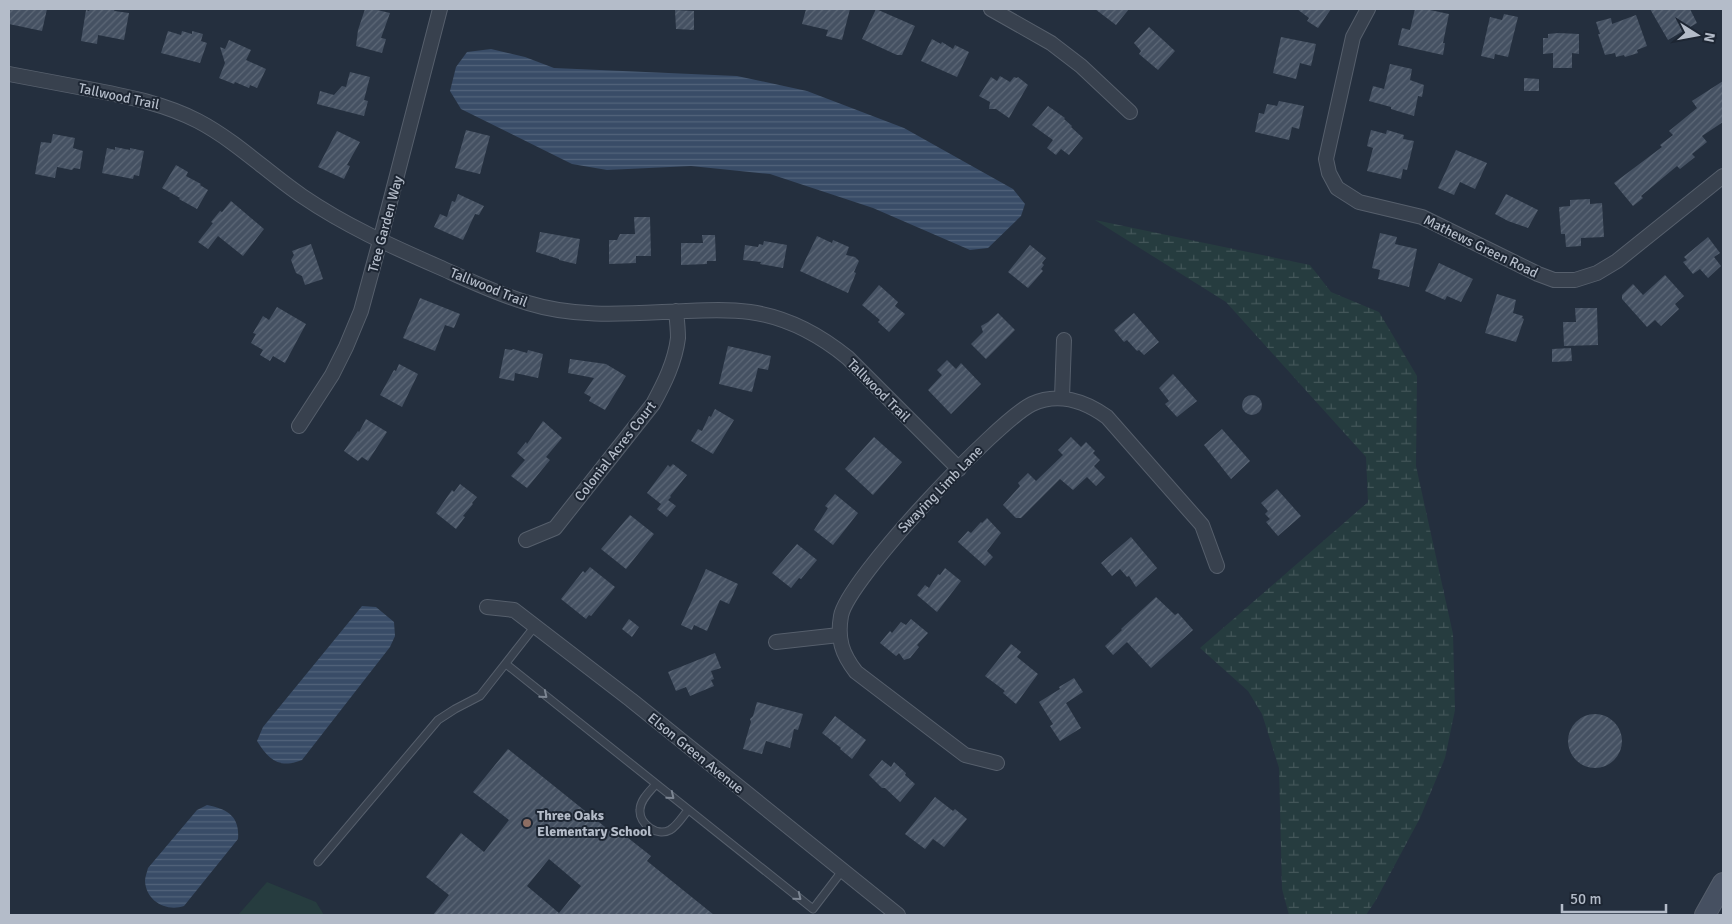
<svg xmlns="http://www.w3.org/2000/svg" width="1732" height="924" font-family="Signika,sans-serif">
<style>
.wetland{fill:url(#wetland-marsh)}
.pitch{fill:#263c3f}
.water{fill:url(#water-rules)}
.building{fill:url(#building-hatch);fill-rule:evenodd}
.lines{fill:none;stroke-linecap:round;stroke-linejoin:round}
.lane-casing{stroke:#565f6c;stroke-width:9}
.street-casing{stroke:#565f6c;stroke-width:16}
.secondary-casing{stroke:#565f6c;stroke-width:22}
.lane{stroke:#38414e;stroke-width:7}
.street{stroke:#38414e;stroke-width:14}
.secondary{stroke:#465061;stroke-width:20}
.oneway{stroke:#7c8592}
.education-dot{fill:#8d6e63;stroke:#1d2633;stroke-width:2}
.labels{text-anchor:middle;stroke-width:4;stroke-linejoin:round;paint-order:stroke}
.street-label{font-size:14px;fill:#b4bcc9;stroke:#1d2633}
.poi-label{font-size:14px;font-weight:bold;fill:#b4bcc9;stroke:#1d2633;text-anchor:start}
</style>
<defs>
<pattern id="wetland-marsh" width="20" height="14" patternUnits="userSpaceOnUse" patternTransform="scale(1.25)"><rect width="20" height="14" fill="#263c3f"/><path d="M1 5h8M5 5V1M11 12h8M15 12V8" fill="none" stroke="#435659"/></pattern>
<pattern id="water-rules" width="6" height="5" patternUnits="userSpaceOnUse" patternTransform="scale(1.25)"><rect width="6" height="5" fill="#394c67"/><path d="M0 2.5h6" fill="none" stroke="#53647b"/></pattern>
<pattern id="building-hatch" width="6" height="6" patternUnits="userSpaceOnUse" patternTransform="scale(1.25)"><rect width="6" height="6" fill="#455162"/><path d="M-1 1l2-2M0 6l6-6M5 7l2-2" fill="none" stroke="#5d6877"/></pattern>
</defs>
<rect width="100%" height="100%" fill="#242f3e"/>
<path class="wetland" d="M1095,220L1310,265L1331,292L1379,312L1417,376L1416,466L1453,634L1455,710L1445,758L1420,818L1376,900L1366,915H1289L1282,889L1279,768L1262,714L1248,691L1200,648L1368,502L1366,457L1226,302Z"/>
<path class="pitch" d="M267,882L316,902L324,915H238Z"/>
<path class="water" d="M491,49L525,57L554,68L737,76L807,91L904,128L1013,189L1025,204L1021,216L988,248L970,250L873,208L770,174L691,166L607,170L572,164L461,109L450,91L456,67L467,52Z
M362,606L376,607L394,622L395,636L390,647L302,760C279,769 269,760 257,741L263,727Z
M207,805C227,809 240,816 238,839L184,906C166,912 146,901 145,881C145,877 147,872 148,868L197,810Z"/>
<path class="building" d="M9,9H47L42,31L9,24Z
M90,9H115L114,11L129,13L124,40L98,35L97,44L81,41L86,10L89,11Z
M365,9H373L390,13L381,38L386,39L382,53L356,46L358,30Z
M806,9H850L842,40L826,36L828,30L802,24Z
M876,9L915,26L902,55H897L862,39Z
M1095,9H1129L1116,25Z
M1297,9H1331L1318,28L1307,21L1309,18Z
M1415,9H1425L1449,14L1443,43H1445L1443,55L1398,45L1402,28L1410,30Z
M1650,9H1690L1697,23L1668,40Z
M675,10L694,11V30L676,29Z
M1504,14L1518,17L1508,57L1495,54L1494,59L1481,56L1490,17L1502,20Z
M1636,15L1647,46L1637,50L1638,53L1625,57L1624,55L1616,57L1615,53L1605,55L1598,34H1600L1596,22L1611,18L1612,24Z
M1149,27L1175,51L1158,70L1139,54L1141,51L1134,43Z
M168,31L181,35L182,31L192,34V31L203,34L201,41L207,43L200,63L161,53Z
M1558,33L1579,34V54L1572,53V68H1553V53L1543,54V38H1548V34Z
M1281,37L1316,44L1311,66L1300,63L1296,79L1273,73Z
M932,39L941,44L942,42L953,49L955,45L969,52L957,77L921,61Z
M229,40L251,50L246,60L266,69L257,88L250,85L249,88L235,82L234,84L219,78L225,63L220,47L225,49Z
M1390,64L1412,69L1410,80L1424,85L1422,97L1418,96L1414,116L1391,109V107L1369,101L1373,86L1384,89Z
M350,72L370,77L364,100L368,101L364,116L317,104L320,91L334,95L342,86L346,87Z
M1000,76L1010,82L1014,77L1017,78L1018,77L1028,85L1009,118L996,109H989L990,102L979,96L991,77L997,81Z
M1524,78L1539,79V91H1524Z
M1723,81V122L1702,136L1707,142L1692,154L1695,157L1680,169L1677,166L1641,196L1643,198L1633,206L1614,183L1662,147L1660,145L1673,135L1669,131L1697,108L1692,101Z
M1279,101L1304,106L1299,129L1292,127L1289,140L1255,132L1259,113L1264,114L1267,104L1277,106Z
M1048,106L1065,118L1064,119L1072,126L1071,127L1083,138L1069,155L1061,149L1056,155L1047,148L1053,140L1032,125Z
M466,130L490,136L480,174L455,168Z
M1371,130L1386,134L1387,130L1404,135L1403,139L1414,141L1407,170L1403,169L1401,179L1367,171L1373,148L1367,146Z
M337,131L360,142L347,165L350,166L344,179L318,167Z
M53,134L75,138L73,148L83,151L80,169L74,168L72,170L57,167L55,178L35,174L41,142L51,143Z
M115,147L130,150V148L144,151L139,176L134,175L133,179L102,173L107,148L115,150Z
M1456,150L1487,163L1475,189L1460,182L1454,195L1438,188Z
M176,165L188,172L186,176L201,184L200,185L208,190L197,209L179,199L180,198L162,188Z
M458,194L484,206L479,215L475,214L463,240L434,227L440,214L447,217L452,201L455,202Z
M1506,194L1538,210L1528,228L1508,221L1495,214Z
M1590,199V204L1602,203L1604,237L1581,238V246L1566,247L1565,234H1561L1559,207L1570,206V200Z
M231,201L264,229L243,256L218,236L208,249L198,242L213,223L211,222L220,211L222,212Z
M634,217H650L651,256H636V263L609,264V240H617L620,234H635Z
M540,232L580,239L576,264L559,260V259L536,252Z
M1380,233L1397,237L1395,244L1417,249L1409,287L1378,279L1380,270L1372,268Z
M702,235H715L716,261H707V264L681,265V243H703Z
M817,236L832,243L833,240L849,247L846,255L855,257L859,261L854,272L856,273L848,293L800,271Z
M1708,237L1720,253L1714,257L1721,266L1708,278L1700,269L1693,274L1683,262L1687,260L1684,257Z
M764,241L787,245L783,268L760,264L761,262L743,260L745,245L758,247L759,244L763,245Z
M311,244L323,279L305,285L302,276L296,273L291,260L294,255L292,251Z
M1030,245L1046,258L1042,263L1044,265L1041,269L1043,271L1028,288L1008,272Z
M1439,263L1473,279L1461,302L1447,296L1445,300L1425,291Z
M1665,275L1684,296L1675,304L1679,309L1661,326L1655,320L1647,327L1622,299V295L1633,284L1643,295Z
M879,285L898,302L895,306L905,314L889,332L878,322L880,320L862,305Z
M1497,294L1516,300L1513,313L1523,316L1522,318L1524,319L1516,342L1485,333Z
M420,298L460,314L454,328L445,325L435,351L403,338Z
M277,307L306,324L285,363L273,356L270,361L260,355L263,350L251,343L256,334L253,333L263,316L269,320Z
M1575,308H1597L1598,345L1564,346L1563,322H1576Z
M998,313L1015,330L986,359L971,344L983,332L981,326L988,322Z
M1134,313L1159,342L1144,355L1139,350L1137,351L1127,340L1124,342L1114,330Z
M728,346L771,356L768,370L758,368L752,392L719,384Z
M1571,348L1572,361L1552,362V349Z
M505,349L512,350L513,349L527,353L528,350L543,354L538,378L515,373L514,381L499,378Z
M570,359L606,364L626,376L605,410L589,401L591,397L584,393L594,378L568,373Z
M947,360L956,369L961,363L981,384L951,414L928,390L942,375L937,370Z
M399,364L418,374L402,407L380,395L394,370L396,371Z
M1173,374L1197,401L1177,417L1165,404L1169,401L1159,388Z
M1242 405a10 10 0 1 1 20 0a10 10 0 1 1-20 0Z
M715,409L734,420L713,454L691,441L698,429L702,431L709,416L711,417Z
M366,419L387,432L368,461L362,457L358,461L344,451L358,431L359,432Z
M543,421L562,438L546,457L550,460L527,488L511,476L525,460L517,453L526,442L527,444Z
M1222,429L1250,461L1231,479L1204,445Z
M874,437L902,462L873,495L845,469Z
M1071,437L1081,447L1086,442L1095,451L1093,453L1100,460L1094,466L1105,477L1096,486L1087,477L1073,490L1060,479L1021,518H1016L1003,505L1020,486L1018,483L1028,473L1036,481L1063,455L1058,450Z
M673,464L687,475L670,496L671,497L668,500L676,506L667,517L657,509L661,504L647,493L668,465L670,467Z
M460,484L477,497L472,503L473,504L463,516L465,517L456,529L436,513L452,490L454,492Z
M1277,489L1301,516L1278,536L1266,522L1270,519L1265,514L1268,511L1261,503Z
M835,494L858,513L833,545L814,530L828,508L825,506Z
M630,515L654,534L626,569L601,549Z
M987,518L1001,533L987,551L993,557L985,566L958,542L968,531L971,533L981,522L982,523Z
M1131,537L1157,568L1136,587L1129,576L1127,577L1120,569L1112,576L1101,563Z
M797,544L817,560L801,579L799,578L791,588L772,573Z
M590,567L615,587L591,616L589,615L586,619L561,599L583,571L585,573Z
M945,568L961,581L937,612L917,595L925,585L929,588L938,574L940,575Z
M706,569L738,584L729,604L720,600L707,631L694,625L692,630L681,625Z
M1156,597L1175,615L1178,613L1193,630L1151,668L1127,642L1113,655L1105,646L1122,630L1121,629Z
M629,619L639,627L632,637L622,629Z
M911,619L928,633L917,645L919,647L910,658L904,660L899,653L896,656L880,643L890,631L892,633L901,622L906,625Z
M1011,644L1021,652L1017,657L1038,674L1016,704L1003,693L1005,691L985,676Z
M715,653L721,668L711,671L714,679L711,680L714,686L690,696L686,687L676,691L668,672Z
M1074,678L1083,692L1066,703L1081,728L1060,741L1050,726L1053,724L1039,702L1060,689L1059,687Z
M757,702L803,714L798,730L794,729L790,748L766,741L762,754L743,749L751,722L750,719L753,716Z
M1568 741a27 27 0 1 1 54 0a27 27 0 1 1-54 0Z
M835,716L866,740L852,759L840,749L841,748L822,733Z
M508,749L615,835L618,830L651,856L647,861L714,915H433L449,895L426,877L461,833L484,852L509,820L473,792ZM549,859L581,886L559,913L527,886Z
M882,760L891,767L894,762L906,773L905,775L915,784L900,802L885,788H882L869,775Z
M935,797L953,811L955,809L967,819L944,847L933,839L925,849L905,834Z"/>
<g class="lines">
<defs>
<path id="lane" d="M506,664L813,909L842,871
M656,784C650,791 640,800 640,810C639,824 657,837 670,830C677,826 683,816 688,810
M318,862L438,720L455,709L480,696L535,626"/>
<path id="street" d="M991,9L1051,43L1081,66L1130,112
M1368,9L1353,37L1326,159L1329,173L1337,188L1359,202L1422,217L1538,274L1554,280H1575L1597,273L1617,261L1723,176
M9,74C37,79 66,85 94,90C130,97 165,104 198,121C236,141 267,172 302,196C346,226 391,246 439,267C468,280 497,294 528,303C579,319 634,313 686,311C708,310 729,309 750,312C786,317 820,335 848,358L959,469
M1062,398L1064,340
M299,426L332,375L346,347L361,311L380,241L440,9
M526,540L555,528L653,404C664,384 675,362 678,338C678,330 677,320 676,311
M487,607L514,610L631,700L898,915
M776,642L839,635
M997,763L965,755L856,672C842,654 837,639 841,616C847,580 997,421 1032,404C1058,392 1085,401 1107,417L1202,525L1217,566"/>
<path id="secondary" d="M1705,915L1723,883"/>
</defs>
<use href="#lane" class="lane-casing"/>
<use href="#street" class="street-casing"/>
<use href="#secondary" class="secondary-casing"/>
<use href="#lane" class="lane"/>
<use href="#street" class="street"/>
<use href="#secondary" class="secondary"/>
</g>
<defs><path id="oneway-chevron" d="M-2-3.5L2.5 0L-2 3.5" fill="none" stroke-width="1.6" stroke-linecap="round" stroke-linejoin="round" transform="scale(1.25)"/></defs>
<g class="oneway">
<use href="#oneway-chevron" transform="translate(544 695) rotate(39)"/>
<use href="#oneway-chevron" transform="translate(671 796) rotate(39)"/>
<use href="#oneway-chevron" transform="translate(798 897) rotate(39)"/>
</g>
<circle class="education-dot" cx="527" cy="823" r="5"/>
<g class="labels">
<g class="street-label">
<text transform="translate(119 96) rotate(12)" y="5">Tallwood Trail</text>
<text transform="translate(385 224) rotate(-75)" y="5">Tree Garden Way</text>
<text transform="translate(1481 246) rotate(26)" y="5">Mathews Green Road</text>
<text transform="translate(489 287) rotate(22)" y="5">Tallwood Trail</text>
<text transform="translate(879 390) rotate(45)" y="5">Tallwood Trail</text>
<text transform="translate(615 451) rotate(-52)" y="5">Colonial Acres Court</text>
<text transform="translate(940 489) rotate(-46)" y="5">Swaying Limb Lane</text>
<text transform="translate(696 753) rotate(39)" y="5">Elson Green Avenue</text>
</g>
<g class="poi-label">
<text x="537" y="820">Three Oaks<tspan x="537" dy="16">Elementary School</tspan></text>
</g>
</g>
<rect width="1732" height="924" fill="none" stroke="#b4bcc9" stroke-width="20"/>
<g transform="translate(1697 35) rotate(101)" stroke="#1d2633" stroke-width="4" paint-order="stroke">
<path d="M0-4L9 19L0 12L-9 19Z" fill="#b4bcc9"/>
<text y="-8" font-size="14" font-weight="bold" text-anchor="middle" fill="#b4bcc9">N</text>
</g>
<path d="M1562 904v8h104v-8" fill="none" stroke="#b4bcc9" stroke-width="2.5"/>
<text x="1570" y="904" font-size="15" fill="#b4bcc9" stroke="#1d2633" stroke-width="4" paint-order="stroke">50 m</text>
</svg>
